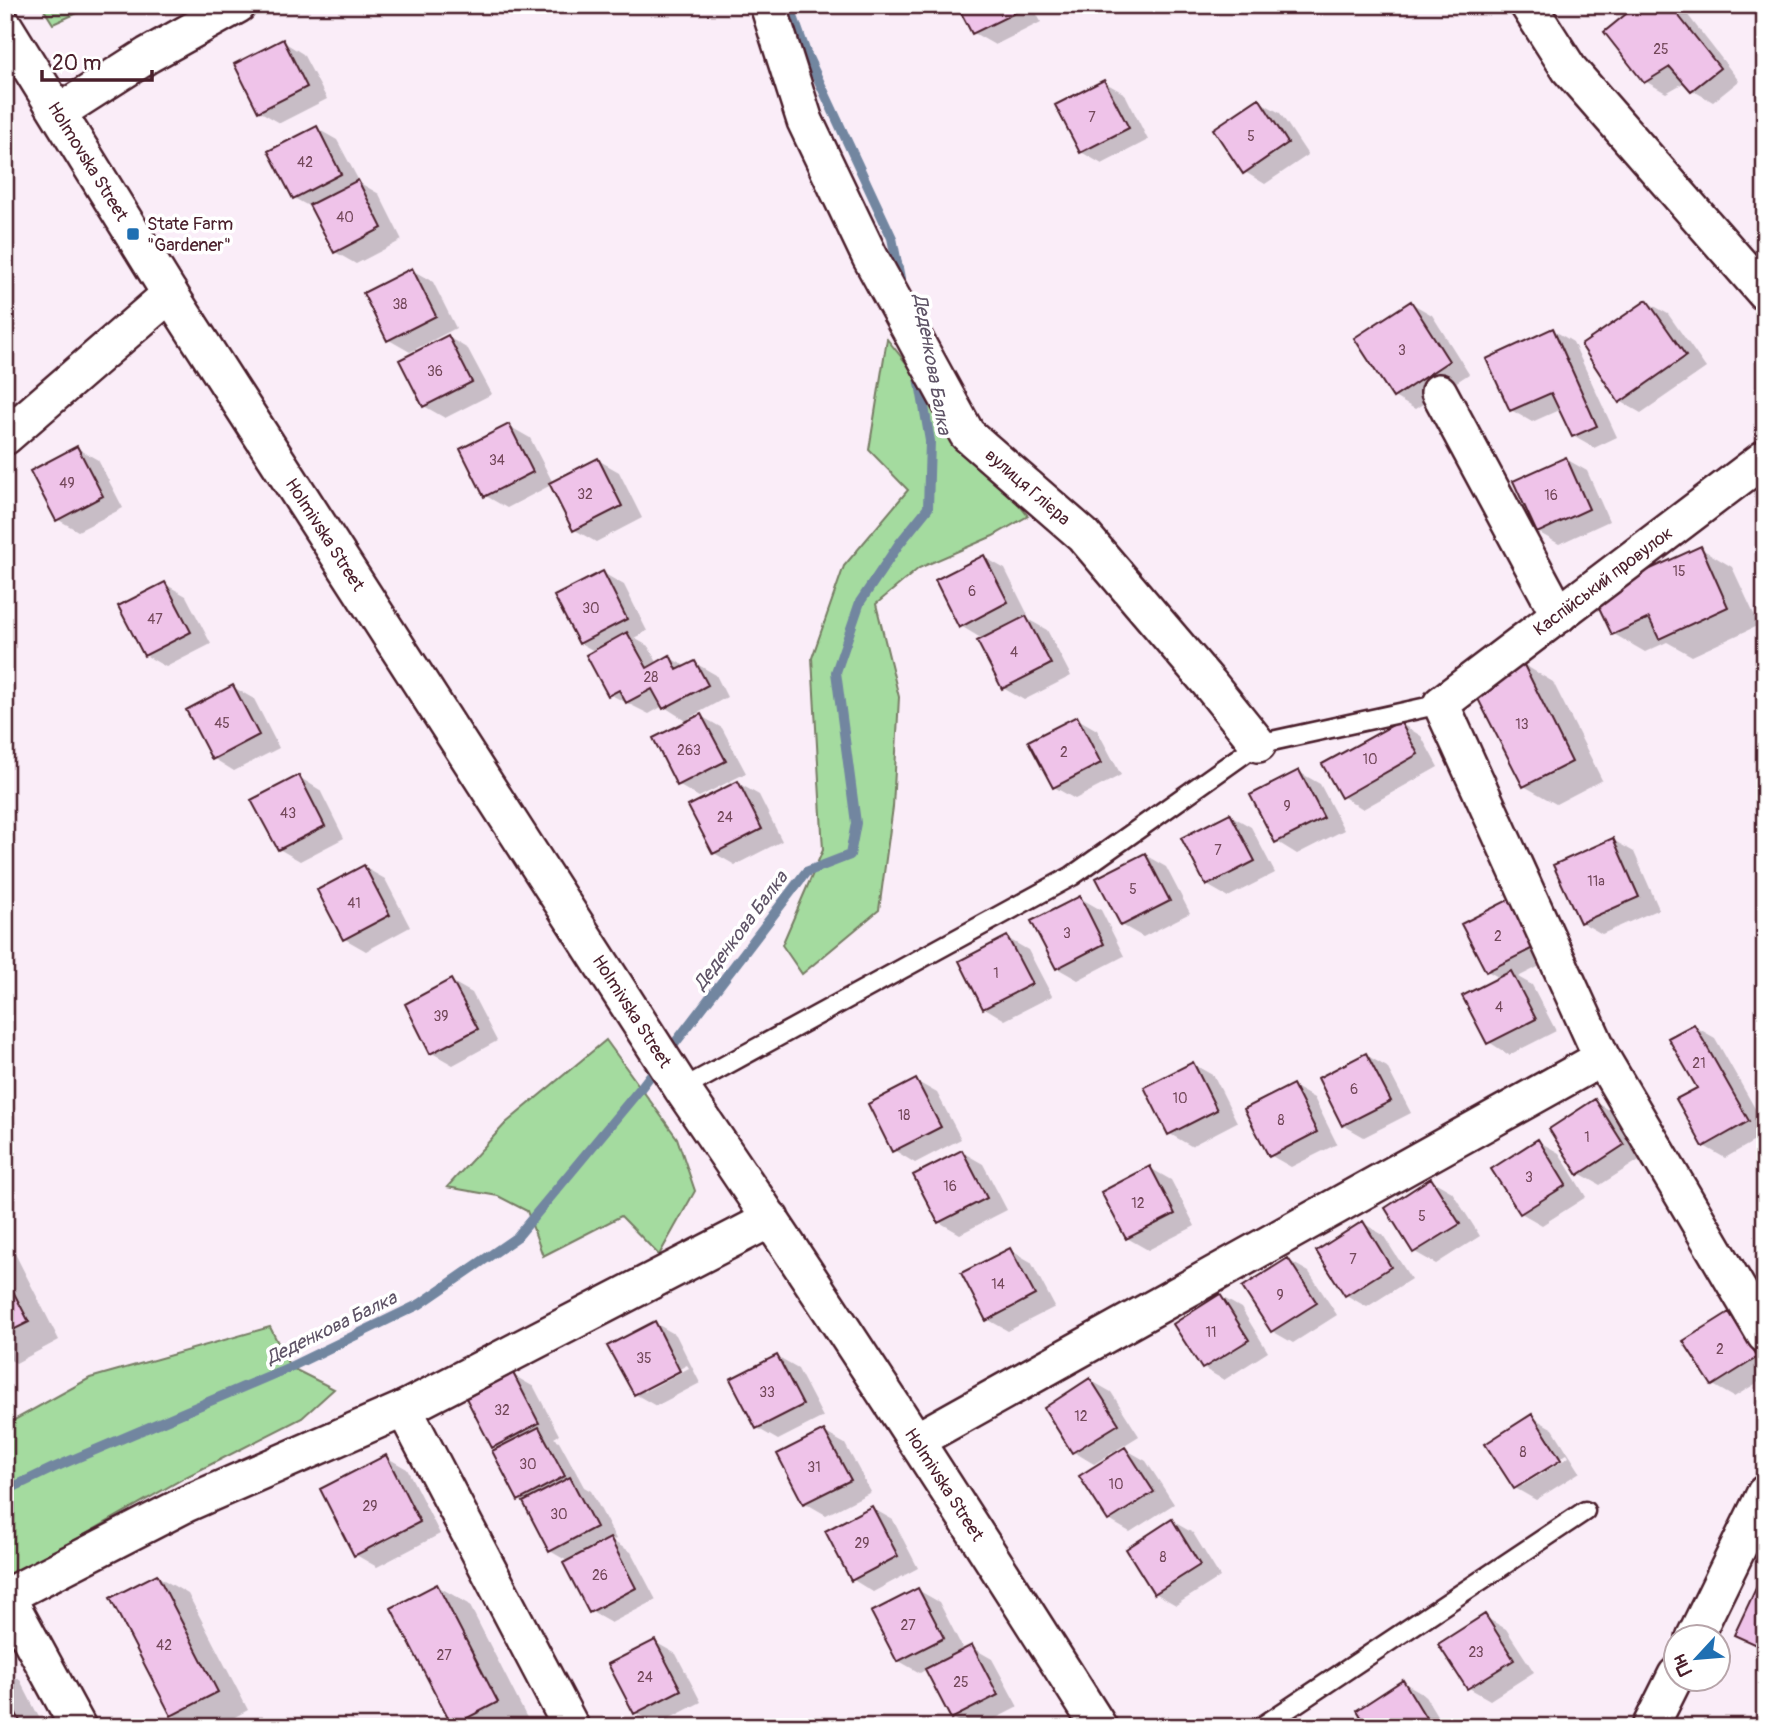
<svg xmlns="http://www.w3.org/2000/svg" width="1770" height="1732" font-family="Pangolin,sans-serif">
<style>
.green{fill:#a4db9f;stroke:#777d65;stroke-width:2}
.shadow{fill:#0003;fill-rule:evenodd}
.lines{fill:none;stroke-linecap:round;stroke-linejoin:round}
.stream{stroke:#7286a0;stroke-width:10}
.building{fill:#efc3e9;stroke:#4a1f2b;stroke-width:2}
.service-casing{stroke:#4a1f2b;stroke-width:23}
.minor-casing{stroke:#4a1f2b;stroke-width:40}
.service{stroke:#fff;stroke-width:18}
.minor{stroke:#fff;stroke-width:35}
.poi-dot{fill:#1f6fb2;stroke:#fff;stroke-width:2.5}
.labels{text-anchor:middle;stroke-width:7;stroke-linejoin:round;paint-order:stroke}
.number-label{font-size:14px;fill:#73485a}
.street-label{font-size:18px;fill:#4a1f2b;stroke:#fff}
.poi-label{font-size:18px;fill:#4a1f2b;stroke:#fff;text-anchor:start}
.water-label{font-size:19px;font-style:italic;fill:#5e5366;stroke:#fff}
</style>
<rect width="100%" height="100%" fill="#faedf8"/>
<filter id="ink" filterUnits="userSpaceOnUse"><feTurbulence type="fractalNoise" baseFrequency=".0143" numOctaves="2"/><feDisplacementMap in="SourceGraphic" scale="14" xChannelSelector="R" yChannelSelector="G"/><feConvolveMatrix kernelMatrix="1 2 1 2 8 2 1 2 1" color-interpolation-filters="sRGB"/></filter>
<g filter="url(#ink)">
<path class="green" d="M41,5H95L53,24Z
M887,339L1028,516L993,536L919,568L876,604L899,697L893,807L879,910L802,974L782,945L823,850L812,658L844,566L908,490L869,450Z
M606,1040L677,1138L695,1191L659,1255L621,1216L543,1256L527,1211L498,1196L447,1187L506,1123Z
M270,1327L290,1367L334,1389L302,1418L186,1477L5,1580V1425L90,1378Z"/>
<path class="shadow" d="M959,5H1032L1041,22L995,45L974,33Z
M1640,5H1680L1739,81L1713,102L1692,90L1685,82L1666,93L1645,81Z
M282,41L303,54L327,99L280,123L259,111Z
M1104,82L1125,94L1148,140L1102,164L1081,152Z
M1259,101L1280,113L1308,155L1265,184L1245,172Z
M316,128L337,140L360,183L379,194L402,240L356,264L335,252L312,208L294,198Z
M412,270L433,282L456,328L410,352L389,340Z
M1647,302L1668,314L1706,368L1641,413L1620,401Z
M1411,303L1432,315L1469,374L1415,409L1394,397Z
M1553,330L1573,342L1617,437L1594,448L1573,436L1561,409L1532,422L1511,410Z
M448,337L468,349L492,394L445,418L424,406Z
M509,426L530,438L553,483L598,460L619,472L642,518L596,542L575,530L551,485L507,508L486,496Z
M77,448L98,460L123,508L78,531L57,519Z
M1566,459L1587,471L1609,521L1559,544L1538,532Z
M1700,548L1732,567L1759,625L1692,656L1667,642L1645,652L1614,634Z
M984,557L1005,569L1028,615L1024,617L1047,630L1071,676L1024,700L1003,688L984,640L961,626Z
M603,573L624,585L647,631L634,638L648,646L658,664L670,658L687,667L695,663L716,675L727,697L689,718L691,721L701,716L722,728L746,773L699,797L678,785L688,722L663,706L649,714L609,694L596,652L580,643Z
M165,584L186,596L211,644L166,667L145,655Z
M1521,663L1553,682L1602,780L1556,804L1524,786Z
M233,687L254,699L279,748L234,771L213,758Z
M1076,718L1097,730L1121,775L1075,799L1054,787Z
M1400,723L1421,736L1438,767L1363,809L1342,796Z
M1299,772L1320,784L1344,830L1297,854L1276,841Z
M299,777L320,790L344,838L300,861L279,849Z
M738,783L759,795L782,841L735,865L714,853Z
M1230,815L1251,827L1275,873L1228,897L1207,885Z
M1613,840L1634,852L1659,909L1602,934L1581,922Z
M1145,855L1166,867L1190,913L1143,937L1122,925Z
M364,867L385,879L410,927L366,951L345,939Z
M1080,898L1101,910L1124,956L1078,980L1057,968Z
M1510,901L1531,913L1554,959L1518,977L1532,985L1556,1031L1509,1055L1489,1042L1500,978L1487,971Z
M1007,938L1028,950L1052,996L1005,1020L985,1008Z
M451,981L472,993L497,1041L453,1065L432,1053Z
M1694,1026L1715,1038L1765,1126V1135L1725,1158L1704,1146Z
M1366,1055L1387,1067L1411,1113L1364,1137L1343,1125Z
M1193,1064L1214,1076L1237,1122L1191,1146L1170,1134Z
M916,1081L937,1093L961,1139L915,1163L894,1150Z
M1293,1086L1314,1098L1337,1144L1291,1167L1270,1155Z
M1596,1102L1616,1114L1644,1157L1600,1185L1579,1173Z
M1538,1141L1559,1153L1586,1197L1542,1225L1521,1213Z
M962,1152L983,1164L1007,1210L960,1234L939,1222Z
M1150,1168L1171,1180L1195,1226L1148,1250L1127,1238Z
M1431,1180L1452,1192L1480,1236L1436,1264L1415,1252Z
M1363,1223L1383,1235L1411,1279L1367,1307L1346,1295Z
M5,1234L59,1340L16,1363L5,1357Z
M1010,1250L1031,1262L1055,1307L1008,1331L987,1319Z
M1288,1260L1309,1272L1337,1315L1293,1343L1272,1331Z
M1220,1296L1241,1308L1268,1352L1224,1380L1203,1368Z
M1729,1314L1750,1326L1765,1349V1378L1734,1397L1713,1385Z
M655,1323L676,1335L700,1383L656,1406L635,1394ZM687,1365L689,1368L644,1392V1388Z
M777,1357L798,1369L823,1417L778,1440L757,1428Z
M513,1375L534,1387L559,1435L554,1438L559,1441L584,1487L591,1491L616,1539L612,1541L631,1552L656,1600L611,1623L590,1611L569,1562L550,1551L526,1503L519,1500L498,1449L493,1446Z
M1090,1380L1111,1392L1139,1436L1094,1464L1074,1452Z
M1532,1417L1553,1429L1580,1472L1536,1500L1515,1488ZM1567,1454L1569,1457L1522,1486V1482Z
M824,1432L845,1444L871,1492L826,1515L805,1503Z
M1125,1449L1146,1461L1174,1504L1130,1532L1109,1520Z
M386,1457L407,1469L440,1534L377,1567L356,1555Z
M872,1508L893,1520L918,1568L873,1592L852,1579Z
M1172,1521L1193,1533L1220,1577L1176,1605L1155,1593Z
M157,1576L188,1594L248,1710L216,1727H194L173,1715Z
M437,1586L469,1604L528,1720L516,1727H456L453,1725Z
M918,1590L939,1602L964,1651L971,1647L992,1659L1018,1707L979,1727H967L952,1718L927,1669L920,1673L899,1661Z
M1485,1617L1506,1629L1534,1672L1490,1700L1469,1688Z
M655,1642L676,1654L701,1702L657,1725L636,1713Z
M5,1672L20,1680L44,1727H5Z
M1403,1682L1424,1694L1444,1727H1369Z"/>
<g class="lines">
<path class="stream" d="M789,5L806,53L892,238L902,288
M5,1491L53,1468L290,1367L420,1304L517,1237L640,1089L806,872L850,855L856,823L836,672L860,602L899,544L928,508L930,441L918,372"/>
</g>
<path class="building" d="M957,5H1019L1021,10L972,34Z
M1637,5H1670L1720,68L1691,91L1670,67L1644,83L1604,32Z
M283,39L307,87L258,112L234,64Z
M1104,80L1129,128L1080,153L1055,105Z
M1259,98L1288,143L1243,174L1213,129Z
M317,126L341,174L293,199L268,151Z
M358,180L382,228L334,253L309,205Z
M412,268L436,316L387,341L363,293Z
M1647,300L1686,356L1619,403L1581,345Z
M1411,301L1449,361L1393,398L1354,338Z
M1553,328L1597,426L1572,437L1551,393L1510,411L1486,359Z
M448,335L472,382L423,407L399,360Z
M509,424L533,472L484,497L460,449Z
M77,446L103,496L56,521L30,471Z
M1566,457L1589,509L1537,533L1513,481Z
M598,458L622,506L573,531L549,483Z
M1701,546L1728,607L1659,639L1649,618L1612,635L1593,595Z
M984,555L1008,602L959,628L935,580Z
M603,571L627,619L579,644L554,596Z
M165,582L191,632L144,656L118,606Z
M1026,616L1051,664L1002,689L977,641Z
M627,632L647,668L670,655L677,670L695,661L708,685L663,709L652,689L626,703L619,690L608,696L586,655Z
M1522,661L1572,762L1523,787L1472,687Z
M233,685L259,735L212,760L186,710Z
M701,714L726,761L677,786L653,738Z
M1077,716L1101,763L1053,788L1028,741Z
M1400,721L1418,754L1341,798L1322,764Z
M1299,770L1324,818L1275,843L1250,795Z
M299,775L325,826L278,850L251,800Z
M738,781L762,829L713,854L688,806Z
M1230,813L1255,861L1206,886L1181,838Z
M1613,838L1639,897L1580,923L1553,865Z
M1145,853L1170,901L1121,926L1096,878Z
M364,865L390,915L343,940L317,890Z
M1080,896L1104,944L1056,969L1031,921Z
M1510,899L1535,947L1486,972L1461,924Z
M1007,936L1032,984L983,1009L959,961Z
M1511,971L1536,1019L1487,1044L1462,996Z
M451,979L478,1029L430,1054L405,1004Z
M1694,1024L1749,1121L1703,1147L1676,1099L1697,1088L1668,1038Z
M1366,1053L1391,1101L1342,1126L1318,1078Z
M1193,1062L1217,1110L1168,1135L1144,1087Z
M916,1079L941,1127L892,1152L868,1104Z
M1293,1084L1317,1132L1269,1157L1244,1109Z
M1595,1099L1624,1145L1578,1175L1549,1129Z
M1538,1139L1566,1185L1520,1214L1491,1169Z
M962,1150L987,1198L938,1223L913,1175Z
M1150,1166L1175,1214L1126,1239L1101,1192Z
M1431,1178L1460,1224L1413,1253L1385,1208Z
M1363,1221L1391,1267L1345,1296L1316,1251Z
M1010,1248L1035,1295L986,1321L961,1273Z
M1288,1258L1317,1303L1271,1332L1242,1287Z
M5,1276L29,1322L5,1334Z
M1220,1294L1249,1340L1202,1369L1173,1324Z
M1729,1312L1758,1357L1712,1386L1683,1341Z
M655,1321L680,1371L634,1395L607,1346Z
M777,1355L803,1405L756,1429L730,1379Z
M513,1373L539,1423L492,1448L466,1398Z
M1090,1378L1119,1424L1072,1453L1044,1408Z
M1532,1414L1561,1460L1514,1489L1485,1444Z
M539,1427L565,1476L518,1501L492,1451Z
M824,1430L851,1480L803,1504L777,1454Z
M1125,1447L1154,1492L1108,1521L1079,1476Z
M386,1455L420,1522L354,1556L320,1489Z
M570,1477L596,1527L549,1552L523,1502Z
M872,1506L898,1556L851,1581L825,1531Z
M1172,1519L1200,1565L1154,1594L1126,1549Z
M610,1538L636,1588L589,1613L563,1563Z
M157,1574L218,1692L171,1716L110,1598Z
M437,1584L498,1702L452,1726L391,1608Z
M1757,1586L1765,1590V1649L1734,1635Z
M918,1588L944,1638L897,1662L871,1612Z
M1485,1614L1514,1660L1467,1689L1438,1644Z
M655,1640L681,1690L634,1714L608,1664Z
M972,1645L998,1695L951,1719L925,1669Z
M1403,1680L1431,1726L1367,1727L1357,1710Z
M5,1692L23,1727H5Z"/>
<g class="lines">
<defs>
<path id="service" d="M682,1089L1072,876L1258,744L1441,704
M1261,1727L1585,1511"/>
<g id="minor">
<path id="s1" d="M768,5L805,121L870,257L967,434L1083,535L1209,683L1258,744"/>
<path d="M1528,5L1569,69L1765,293"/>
<path id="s2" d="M5,27L170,294L682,1089C826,1299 963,1512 1099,1727"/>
<path d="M59,112L148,55L238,5"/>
<path d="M1439,392L1559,615"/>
<path d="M5,437L170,294"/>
<path d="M1765,458L1441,704L1602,1058L1765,1335"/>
<path d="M404,1409L571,1727"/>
<path d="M917,1440L1602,1058"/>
<path d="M5,1593L78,1727"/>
<path d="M5,1597L186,1504L404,1409L771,1219"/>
<path d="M1694,1638L1765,1493"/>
<path d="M1650,1727L1676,1675"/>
</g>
</defs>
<use href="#service" class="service-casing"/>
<use href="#minor" class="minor-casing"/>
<use href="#service" class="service"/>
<use href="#minor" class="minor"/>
</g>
</g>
<rect class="poi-dot" x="126" y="227" width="14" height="14" rx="3.5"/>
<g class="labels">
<g class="number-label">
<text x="1661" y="54">25</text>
<text x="1092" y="122">7</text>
<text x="1251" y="141">5</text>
<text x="305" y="167">42</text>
<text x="345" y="222">40</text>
<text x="400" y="309">38</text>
<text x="1402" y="355">3</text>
<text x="435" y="376">36</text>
<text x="497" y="465">34</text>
<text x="67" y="488">49</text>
<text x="585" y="499">32</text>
<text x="1551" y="500">16</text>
<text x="1679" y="576">15</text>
<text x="972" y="596">6</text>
<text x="591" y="613">30</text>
<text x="155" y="624">47</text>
<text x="1014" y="657">4</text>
<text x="651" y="682">28</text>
<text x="222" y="728">45</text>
<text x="1522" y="729">13</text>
<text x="689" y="755">263</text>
<text x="1064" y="757">2</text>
<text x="1370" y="764">10</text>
<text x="1287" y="811">9</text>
<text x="288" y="818">43</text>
<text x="725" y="822">24</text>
<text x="1218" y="855">7</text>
<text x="1596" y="886">11а</text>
<text x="1133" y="894">5</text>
<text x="354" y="908">41</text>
<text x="1067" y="938">3</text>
<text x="1498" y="941">2</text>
<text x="996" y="978">1</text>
<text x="1499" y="1012">4</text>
<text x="441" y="1021">39</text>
<text x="1699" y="1068">21</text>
<text x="1354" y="1094">6</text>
<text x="1180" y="1103">10</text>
<text x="904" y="1120">18</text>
<text x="1281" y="1125">8</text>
<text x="1587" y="1142">1</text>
<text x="1529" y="1182">3</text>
<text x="950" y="1191">16</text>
<text x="1138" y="1208">12</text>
<text x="1422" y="1221">5</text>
<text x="1353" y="1264">7</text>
<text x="998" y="1289">14</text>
<text x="1280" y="1300">9</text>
<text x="1211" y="1337">11</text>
<text x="1720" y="1354">2</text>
<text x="644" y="1363">35</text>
<text x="767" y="1397">33</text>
<text x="502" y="1415">32</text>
<text x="1081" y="1421">12</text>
<text x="1523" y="1457">8</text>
<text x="528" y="1469">30</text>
<text x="814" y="1472">31</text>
<text x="1116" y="1489">10</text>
<text x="370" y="1511">29</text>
<text x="559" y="1519">30</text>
<text x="862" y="1548">29</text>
<text x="1163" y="1562">8</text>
<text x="600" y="1580">26</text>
<text x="908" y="1630">27</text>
<text x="164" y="1650">42</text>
<text x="1476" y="1657">23</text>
<text x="444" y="1660">27</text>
<text x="645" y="1682">24</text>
<text x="961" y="1687">25</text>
</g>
<g class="street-label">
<text dy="6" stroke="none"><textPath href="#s2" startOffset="158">Holmovska Street</textPath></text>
<text dy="6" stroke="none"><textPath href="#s1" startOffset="555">вулиця Глієра</textPath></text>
<text dy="6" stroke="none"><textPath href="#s2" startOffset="600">Holmivska Street</textPath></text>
<text transform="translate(1603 581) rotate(-37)" y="6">Каспійський провулок</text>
<text dy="6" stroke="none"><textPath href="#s2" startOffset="1167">Holmivska Street</textPath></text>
<text dy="6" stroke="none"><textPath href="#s2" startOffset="1734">Holmivska Street</textPath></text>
</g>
<g class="poi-label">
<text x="147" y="230">State Farm<tspan x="147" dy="21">"Gardener"</tspan></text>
</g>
<g class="water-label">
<text transform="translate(933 364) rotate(80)" y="7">Деденкова Балка</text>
<text transform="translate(740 930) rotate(-53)" y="7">Деденкова Балка</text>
<text transform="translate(331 1327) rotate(-26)" y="7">Деденкова Балка</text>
</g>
</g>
<rect width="1770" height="1732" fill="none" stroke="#fff" stroke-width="28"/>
<rect x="14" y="14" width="1742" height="1704" fill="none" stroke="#4a1f2b" stroke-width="2.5" filter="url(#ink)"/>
<g transform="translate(1697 1658) rotate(244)"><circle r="33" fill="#ffffff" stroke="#b7a5aa" stroke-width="2"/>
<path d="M0-5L12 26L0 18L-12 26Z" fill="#1f6fb2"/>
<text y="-10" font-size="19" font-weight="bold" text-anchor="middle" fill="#4a1f2b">Пн</text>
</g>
<path d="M42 70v10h110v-10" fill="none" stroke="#4a1f2b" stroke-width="3.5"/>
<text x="52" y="70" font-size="21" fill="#4a1f2b" stroke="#ffffff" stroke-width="5" paint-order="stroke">20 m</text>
</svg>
